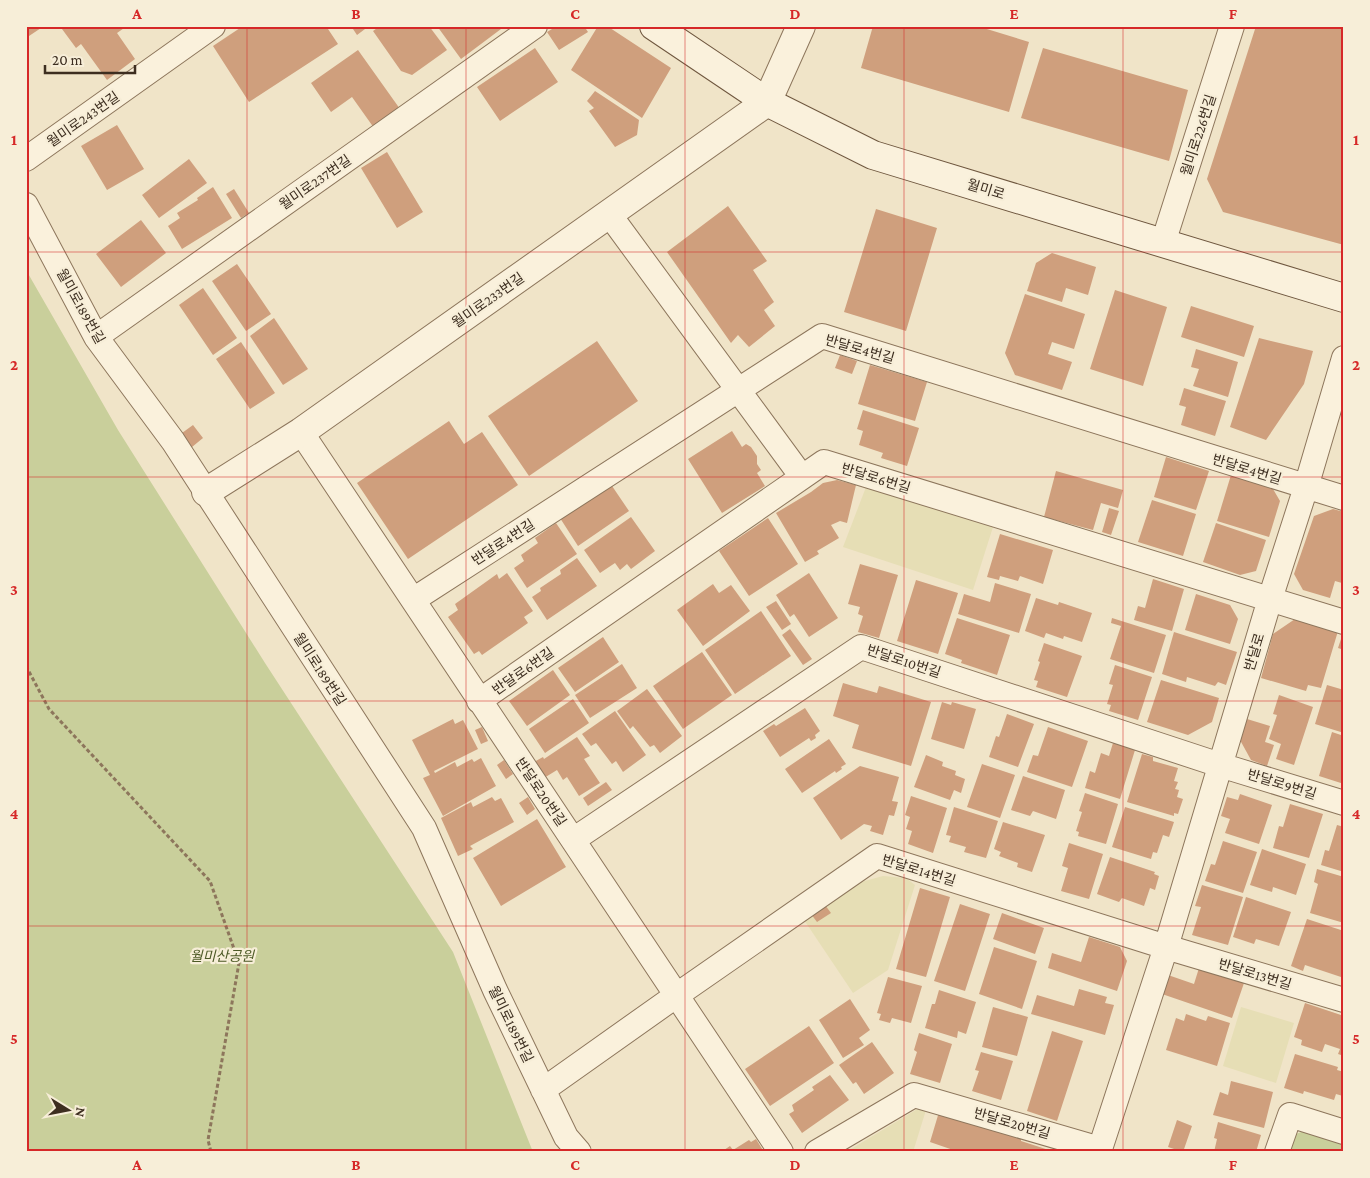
<svg xmlns="http://www.w3.org/2000/svg" width="1370" height="1178" font-family="'Crimson Pro','Noto Sans KR',serif">
<style>
.farmland{fill:#e6deb5}
.green{fill:#c9cf9b}
.building{fill:#cf9f7d}
.lines{fill:none;stroke-linecap:round;stroke-linejoin:round}
.minor-casing{stroke:#8d765c;stroke-width:26}
.tertiary-casing{stroke:#8d765c;stroke-width:30}
.secondary-casing{stroke:#6f573f;stroke-width:30}
.path{stroke:#8d765c;stroke-width:3;stroke-dasharray:4 2.5;stroke-linecap:butt}
.minor{stroke:#faf1dc;stroke-width:24}
.tertiary{stroke:#faf1dc;stroke-width:28}
.secondary{stroke:#faf1dc;stroke-width:28}
.grid{fill:none;stroke:#d62828;stroke-width:1;stroke-opacity:0.55}
.labels{text-anchor:middle;stroke-width:4.5;stroke-linejoin:round;paint-order:stroke}
.street-label{font-size:14px;fill:#3d2e20;stroke:#f7eed8}
.park-label{font-size:14px;font-style:italic;fill:#4d5a26;stroke:#f7eed8}
.neatline{fill:none;stroke:#d62828;stroke-width:2}
.grid-label{font-size:16px;text-anchor:middle;font-weight:bold;fill:#d62828}
</style>
<rect width="100%" height="100%" fill="#f0e4c8"/>
<path class="farmland" d="M866,487L993,527L973,590L843,547Z
M883,876L906,878L915,885L888,970L853,993L802,917L850,885Z
M1241,1007L1294,1023L1276,1083L1223,1066Z
M919,1108L926,1110L913,1152H846Z"/>
<path class="green" d="M26,270L118,430L265,663L453,952L533,1152H26Z
M1304,1131L1344,1144V1152H1288L1293,1135Z"/>
<path class="building" d="M26,26H44L26,38Z
M67,26H127L117,33L135,59L107,80L81,44L76,48L62,29Z
M243,26H326L338,44L249,102L213,46Z
M351,26H369L357,35Z
M380,26H429L447,50L412,75L401,71L373,31Z
M437,26H505L461,59Z
M557,26H584L588,32L559,50L547,32Z
M598,26H607L671,68L642,118L571,70Z
M873,26H977L1029,42L1009,112L861,68Z
M1256,26H1344V245L1223,212L1207,179Z
M535,48L558,82L500,121L477,87Z
M1043,48L1188,90L1169,161L1021,118Z
M358,50L400,109L374,128L352,97L331,112L311,83Z
M595,91L639,120L637,135L615,147L589,111L594,108L587,101Z
M117,125L144,169L107,190L81,146Z
M387,152L423,212L397,228L361,168Z
M189,159L207,183L159,218L142,195Z
M213,187L232,218L182,249L168,226L180,218L177,213L198,200L197,198Z
M234,189L249,213L241,218L226,194Z
M728,206L767,261L753,270L774,302L764,310L775,326L749,347L738,335L731,343L667,252Z
M876,209L937,228L906,331L844,312Z
M141,220L166,253L121,287L96,254Z
M1052,253L1096,267L1088,295L1066,288L1062,302L1027,291L1036,263Z
M237,264L271,314L246,331L212,281Z
M203,288L237,338L213,355L179,305Z
M1115,290L1167,307L1143,386L1090,369Z
M1025,294L1085,314L1074,349L1052,342L1048,354L1072,362L1062,390L1015,375L1005,353Z
M1191,306L1254,326L1244,357L1181,337Z
M274,318L308,369L283,385L250,336Z
M1259,338L1313,351L1304,384L1266,440L1230,427Z
M597,341L638,401L529,476L488,416Z
M241,342L275,393L250,409L216,359Z
M1196,349L1238,362L1228,397L1193,386L1199,369L1191,367Z
M840,355L857,361L852,374L835,368Z
M870,365L927,382L915,421L858,404Z
M1184,388L1226,401L1215,436L1181,425L1186,407L1179,405Z
M863,410L919,428L907,466L881,458L883,453L859,445L863,431L857,429Z
M449,421L464,444L482,432L518,485L408,559L357,483Z
M193,425L203,438L192,447L182,433Z
M732,431L742,447L746,444L751,447L757,456V464L761,470L757,473L765,486L722,513L688,459Z
M1166,457L1209,471L1196,510L1154,497Z
M1056,471L1123,490L1118,508L1101,503L1093,530L1044,517Z
M1231,475L1273,489L1280,501L1269,537L1217,521Z
M837,480L856,485L847,523L840,521L831,525L839,538L817,551L819,554L805,562L776,513L811,492L823,483Z
M610,483L629,511L578,546L560,518Z
M1152,500L1196,514L1183,556L1138,542Z
M1109,508L1119,511L1111,535L1102,532Z
M1333,509L1344,512V577L1342,583L1335,581L1330,598L1303,590L1294,574L1314,516Z
M631,517L655,551L631,569L627,564L620,570L615,563L600,573L584,550Z
M768,518L798,564L749,596L719,551Z
M556,523L577,554L527,588L514,568L524,561L521,555L538,543L535,538Z
M1216,523L1266,540L1256,571L1240,575L1203,562Z
M1000,534L1053,550L1043,584L1020,576L1018,581L1000,576L999,580L987,577Z
M577,558L597,586L547,620L532,597L541,591L540,588L561,574L560,570Z
M860,564L898,575L879,638L858,632L863,616L858,614L860,607L848,604Z
M507,573L533,611L524,617L528,623L482,655L479,651L474,654L448,617L458,610L455,604L497,574L499,579Z
M809,573L838,618L809,637L794,614L790,617L776,595Z
M1153,579L1184,589L1172,631L1134,620L1138,606L1145,608Z
M916,580L958,593L938,654L897,641Z
M995,583L1031,594L1019,633L958,614L964,594L990,602Z
M713,584L719,593L731,585L750,611L703,646L677,610Z
M1196,594L1230,605L1238,619L1230,644L1185,630Z
M1036,598L1058,605L1059,602L1092,613L1082,642L1064,636L1063,639L1046,633L1044,638L1025,631Z
M776,601L791,624L782,630L766,607Z
M761,611L791,656L735,694L705,650Z
M957,618L1010,635L997,675L961,663L962,660L945,654Z
M1112,618L1166,635L1154,673L1110,659L1121,626L1111,623Z
M1295,619L1338,631L1321,688L1308,685L1306,691L1261,678L1273,634Z
M790,629L812,659L803,665L782,635Z
M1174,632L1237,652L1226,685L1218,682L1215,686L1187,677L1186,682L1162,674Z
M1342,636H1344V650L1338,648Z
M603,637L619,662L575,692L558,668Z
M1044,643L1082,656L1067,697L1036,687L1038,681L1034,680L1040,662L1038,661Z
M702,652L732,695L683,729L653,686Z
M622,664L637,688L590,718L575,695Z
M1115,665L1152,677L1138,720L1109,711L1111,705L1107,704L1113,685L1109,684Z
M553,670L570,695L527,726L509,701Z
M1161,680L1219,698L1212,722L1188,735L1147,722Z
M843,683L877,693L879,686L931,702L911,766L852,748L859,725L833,716Z
M1327,685L1344,690V733L1315,724Z
M647,689L682,736L660,753L654,745L650,747L633,726L630,729L617,711Z
M1279,695L1313,707L1294,765L1276,759L1281,744L1269,739L1277,715L1273,714Z
M573,699L589,723L545,753L529,729Z
M942,702L951,705L952,702L976,709L964,749L931,739Z
M805,708L820,731L815,735L816,738L811,741L809,738L780,757L763,731L774,724L776,726Z
M615,711L646,755L623,772L616,761L612,764L596,743L591,746L582,734Z
M1007,714L1034,724L1018,767L989,757L996,736L999,737Z
M453,719L455,724L463,720L478,749L434,771L435,773L455,762L457,767L472,759L474,762L481,758L496,786L443,816L423,778L430,775L412,740Z
M1247,719L1270,726L1265,742L1274,745L1267,766L1251,760L1240,740Z
M482,727L488,741L481,744L475,730Z
M1048,727L1088,741L1072,787L1027,772L1033,755L1038,756Z
M1332,732L1344,736V784L1319,776Z
M577,737L590,756L584,759L600,783L579,796L567,777L563,780L557,770L544,778L534,762L543,757L544,759Z
M829,739L846,764L841,767L842,769L836,773L835,771L802,793L785,769Z
M1113,743L1135,750L1120,799L1085,788L1090,771L1095,773L1101,753L1109,756Z
M1142,754L1153,757V761L1178,768L1174,781L1178,782L1175,789L1179,790L1177,797L1183,799L1178,814L1174,813V816L1127,802Z
M926,755L943,762L942,766L956,771L955,775L965,779L961,793L954,790L950,800L914,787Z
M504,760L513,774L506,779L497,765Z
M982,764L1015,775L1000,818L967,807Z
M860,766L899,777L892,801L898,802L894,816L889,815L883,835L870,831L872,826L864,824L841,840L813,798Z
M1023,776L1065,790L1056,819L1033,811L1030,816L1011,810Z
M606,782L612,790L588,806L583,798Z
M1085,793L1118,804L1106,844L1078,836L1079,832L1076,831L1082,812L1079,811Z
M1240,794L1272,805L1259,844L1225,833L1230,819L1221,816L1227,797L1238,800Z
M911,796L947,808L933,853L908,844L912,831L906,829L910,817L905,815Z
M492,797L495,801L501,798L514,822L470,846L473,849L458,856L441,818L471,802L473,807Z
M528,797L535,809L527,815L519,803Z
M1290,804L1323,814L1309,858L1273,848L1279,826L1283,827Z
M954,807L998,821L986,858L964,852L966,847L949,842L951,836L946,835Z
M1125,807L1174,822L1169,837L1163,835L1157,853L1153,852L1151,859L1112,847Z
M537,819L566,867L501,906L473,858Z
M1003,822L1045,835L1032,872L1017,867L1018,863L999,856L1001,852L994,849Z
M1337,825L1344,827V872L1321,865L1325,850L1329,851Z
M1223,841L1257,852L1243,893L1205,881L1211,864L1215,865Z
M1069,843L1103,854L1089,899L1061,891L1068,868L1062,866Z
M1262,849L1306,864L1296,895L1273,887L1272,892L1250,885Z
M1110,857L1155,872L1154,874L1159,876L1155,890L1150,888L1144,906L1122,898L1119,902L1097,894Z
M1317,869L1344,877V923L1310,913L1318,884L1314,882Z
M1202,885L1243,897L1228,945L1192,935L1201,907L1195,906Z
M920,888L950,897L926,977L896,969Z
M1246,897L1291,912L1279,946L1256,939L1254,944L1233,937Z
M960,904L990,914L965,991L934,981Z
M825,905L831,913L817,922L811,914Z
M1002,913L1044,928L1035,954L993,939Z
M1307,919L1344,931V967L1341,977L1305,965L1303,971L1291,966Z
M1089,937L1120,947L1127,961L1117,991L1048,968L1052,953L1081,962Z
M994,947L1037,961L1022,1009L979,994Z
M1199,968L1244,983L1232,1018L1162,994L1168,975L1194,984Z
M888,977L922,986L911,1023L892,1018L890,1023L879,1020L881,1014L877,1013Z
M1079,989L1107,997L1105,1003L1114,1005L1105,1035L1031,1014L1037,995L1074,1006Z
M939,990L976,1002L966,1034L958,1031L957,1038L925,1028L932,1004H935Z
M850,999L870,1030L859,1038L864,1045L843,1058L819,1020Z
M1305,1003L1344,1016V1056L1338,1054L1340,1049L1325,1044L1322,1052L1301,1045L1302,1040L1294,1037Z
M993,1007L1028,1017L1017,1056L982,1047Z
M1186,1014L1206,1021L1208,1016L1230,1023L1217,1066L1166,1050L1176,1018L1184,1021Z
M809,1026L834,1063L770,1106L745,1069Z
M1052,1031L1083,1041L1057,1121L1027,1111Z
M919,1033L952,1044L940,1083L910,1074L917,1052L914,1050Z
M872,1042L894,1073L864,1094L856,1082L853,1084L839,1065Z
M981,1052L1013,1061L1001,1100L972,1091L979,1071L975,1070Z
M1295,1054L1338,1067L1337,1070L1344,1072L1343,1096L1336,1094L1334,1100L1304,1091L1303,1094L1284,1088Z
M830,1075L849,1100L802,1133L789,1114L794,1111L792,1105L814,1090L812,1087Z
M1231,1081L1273,1092L1264,1128L1213,1115L1220,1092L1228,1095Z
M939,1112L1021,1138V1141L1055,1152H959L930,1142Z
M1177,1120L1192,1126L1183,1152L1168,1147Z
M1218,1122L1261,1135L1256,1152H1214L1217,1139L1214,1138Z
M756,1139L764,1152H721L730,1146L733,1150L749,1140L751,1142Z"/>
<g class="lines">
<defs>
<path id="minor" d="M26,159L213,26
M26,205L96,337L173,441L424,828L495,990L566,1137L579,1152
M609,214L802,477
M1163,243L1232,26
M96,337L535,26
M301,432L781,1152
M413,600L822,336L1344,498
M479,701L824,462L1344,622
M573,840L861,647L1220,765L1344,803
M543,1090L677,995L877,856L1166,947L1344,1000
M817,1152L914,1095L1100,1149L1166,947L1270,599L1306,487L1344,358
M1277,1152L1290,1115L1344,1132"/>
<path id="tertiary" d="M206,492L301,432L767,102L801,26"/>
<path id="secondary" d="M654,26L767,102L873,155L1344,298"/>
</defs>
<use href="#minor" class="minor-casing"/>
<use href="#tertiary" class="tertiary-casing"/>
<use href="#secondary" class="secondary-casing"/>
<path class="path" d="M26,666L49,709L210,881L239,963L208,1140L211,1152"/>
<use href="#minor" class="minor"/>
<use href="#tertiary" class="tertiary"/>
<use href="#secondary" class="secondary"/>
</g>
<path class="grid" d="M247,26V1152M466,26V1152M685,26V1152M904,26V1152M1123,26V1152M26,252H1344M26,477H1344M26,701H1344M26,926H1344"/>
<g class="labels">
<g class="street-label">
<text transform="translate(83 119) rotate(-35)" y="5">월미로243번길</text>
<text transform="translate(1198 135) rotate(-72)" y="5">월미로226번길</text>
<text transform="translate(315 182) rotate(-35)" y="5">월미로237번길</text>
<text transform="translate(986 189) rotate(17)" y="5">월미로</text>
<text transform="translate(488 300) rotate(-35)" y="5">월미로233번길</text>
<text transform="translate(81 306) rotate(61)" y="5">월미로189번길</text>
<text transform="translate(860 349) rotate(16)" y="5">반달로4번길</text>
<text transform="translate(1247 469) rotate(17)" y="5">반달로4번길</text>
<text transform="translate(876 478) rotate(17)" y="5">반달로6번길</text>
<text transform="translate(503 542) rotate(-33)" y="5">반달로4번길</text>
<text transform="translate(1254 652) rotate(-73)" y="5">반달로</text>
<text transform="translate(904 661) rotate(18)" y="5">반달로10번길</text>
<text transform="translate(320 669) rotate(57)" y="5">월미로189번길</text>
<text transform="translate(523 671) rotate(-35)" y="5">반달로6번길</text>
<text transform="translate(1282 784) rotate(17)" y="5">반달로9번길</text>
<text transform="translate(541 792) rotate(56)" y="5">반달로20번길</text>
<text transform="translate(919 870) rotate(17)" y="5">반달로14번길</text>
<text transform="translate(1255 974) rotate(17)" y="5">반달로13번길</text>
<text transform="translate(511 1024) rotate(64)" y="5">월미로189번길</text>
<text transform="translate(1012 1123) rotate(16)" y="5">반달로20번길</text>
</g>
<g class="park-label">
<text x="222" y="961">월미산공원</text>
</g>
</g>
<rect width="1370" height="1178" fill="none" stroke="#f7eed8" stroke-width="55"/>
<g transform="translate(68 1110) rotate(100)" stroke="#f7eed8" stroke-width="4" paint-order="stroke">
<path d="M0-4L9 19L0 12L-9 19Z" fill="#3d2e20"/>
<text y="-8" font-size="14" font-weight="bold" text-anchor="middle" fill="#3d2e20">N</text>
</g>
<path d="M45 65v8h90v-8" fill="none" stroke="#3d2e20" stroke-width="2.5"/>
<text x="52" y="65" font-size="15" fill="#3d2e20" stroke="#f7eed8" stroke-width="4" paint-order="stroke">20 m</text>
<rect x="28" y="28" width="1314" height="1122" class="neatline"/>
<g class="grid-label">
<text x="137" y="19">A</text>
<text x="356" y="19">B</text>
<text x="575" y="19">C</text>
<text x="795" y="19">D</text>
<text x="1014" y="19">E</text>
<text x="1233" y="19">F</text>
<text x="14" y="145">1</text>
<text x="1356" y="145">1</text>
<text x="14" y="370">2</text>
<text x="1356" y="370">2</text>
<text x="14" y="595">3</text>
<text x="1356" y="595">3</text>
<text x="14" y="819">4</text>
<text x="1356" y="819">4</text>
<text x="14" y="1044">5</text>
<text x="1356" y="1044">5</text>
<text x="137" y="1170">A</text>
<text x="356" y="1170">B</text>
<text x="575" y="1170">C</text>
<text x="795" y="1170">D</text>
<text x="1014" y="1170">E</text>
<text x="1233" y="1170">F</text>
</g>
</svg>
